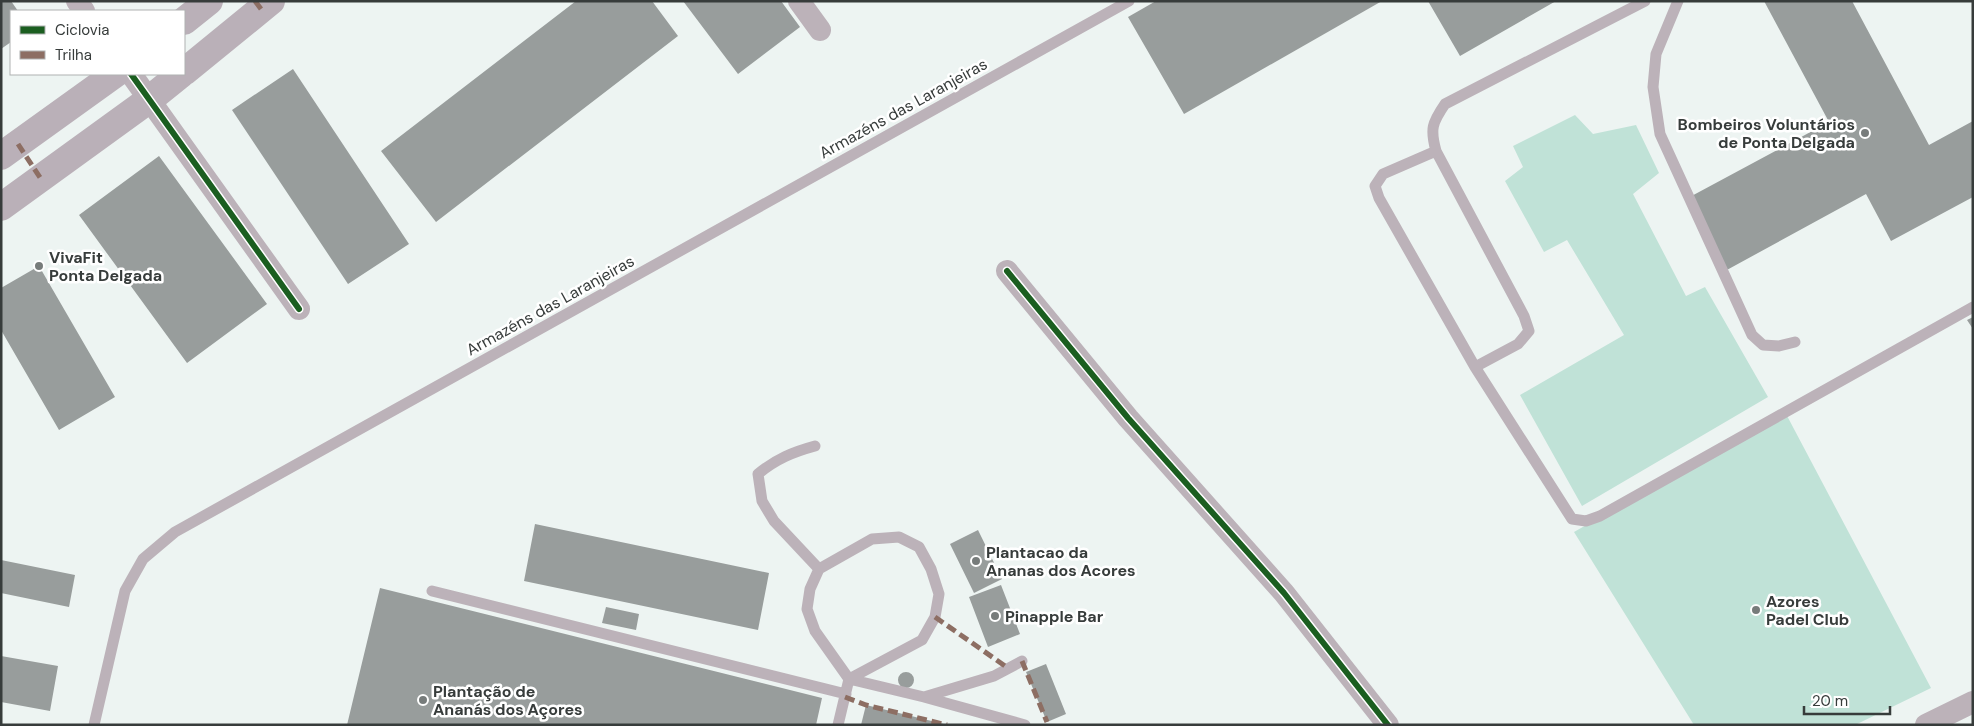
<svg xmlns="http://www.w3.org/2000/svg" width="1974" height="726" font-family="'DM Sans',sans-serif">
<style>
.green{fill:#c0e2d7}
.building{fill:#989d9c}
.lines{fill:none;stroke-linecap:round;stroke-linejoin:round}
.service{stroke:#bcb2b9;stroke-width:11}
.minor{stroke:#bcb2b9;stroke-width:22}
.secondary{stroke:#bab0b8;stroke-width:28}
.quiet{stroke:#8d6e63;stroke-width:5;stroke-dasharray:10 5;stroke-linecap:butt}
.cycleway-casing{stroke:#fff;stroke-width:9}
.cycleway{stroke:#1b5e20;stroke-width:6}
.poi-dot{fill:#777c7b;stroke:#fff;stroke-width:2}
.labels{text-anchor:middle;stroke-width:5;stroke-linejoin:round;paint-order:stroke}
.street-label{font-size:16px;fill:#373c3b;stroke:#fff}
.poi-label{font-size:16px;font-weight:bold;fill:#373c3b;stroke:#fff;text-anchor:start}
</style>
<rect width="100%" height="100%" fill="#edf4f2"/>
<path class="green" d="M1575,115L1593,134L1636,125L1659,173L1633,194L1686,296L1705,287L1768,397L1582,506L1520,395L1624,335L1567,240L1544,252L1505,181L1523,167L1513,146Z
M1785,412L1931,688L1855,725H1694L1574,532Z"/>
<path class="building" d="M1,1H11L18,11H11V42L1,49Z
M576,1H652L678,36L436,222L381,151Z
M683,1H781L800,27L738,74Z
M1156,1H1382L1184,114L1128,17Z
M1428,1H1556L1460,56Z
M1764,1H1852L1929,145L1973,121V197L1891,241L1866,194L1725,271L1686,199L1829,122Z
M293,69L409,244L348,284L232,110Z
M159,156L267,304L187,363L79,215Z
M39,266L115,397L59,430L1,330V288Z
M1973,317V329L1967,320Z
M535,524L769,573L758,630L524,581Z
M978,530L1002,579L974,593L950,544Z
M1,560L75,575L69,607L1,593Z
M1001,585L1020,634L988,647L969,597Z
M380,588L822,698L816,725H347Z
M606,607L639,614L636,630L602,623Z
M1,656L58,666L50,711L1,702Z
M1046,664L1066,714L1047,722L1026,672Z
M898 680a8 8 0 1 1 16 0a8 8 0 1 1-16 0Z
M866,705L944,724V725H861Z"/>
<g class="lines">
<path class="service" d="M1645,1L1445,104C1432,123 1430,129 1436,151L1524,316L1529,331L1518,344L1475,367L1572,519L1586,521L1600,516L1973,307
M1678,1L1656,54L1653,87L1660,134L1752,335L1763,345L1779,346L1795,342
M1436,151L1383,174L1375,186L1379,198L1475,367
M815,446C793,452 776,459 758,474L762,501L774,521L819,569
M432,591L846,694
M924,697L1025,725
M94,725L125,591L143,559L175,532L1129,1
M838,725L849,679L922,640L935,617L939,594L931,569L919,547L899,537L872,539L819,569L810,589L807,609L815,631L849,679L924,697L994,676L1022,661"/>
<path class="minor" d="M77,1L84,11
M799,1L820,30
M131,74L299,309
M1007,271L1128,418L1284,593L1388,725
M1926,725L1973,702"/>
<path class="secondary" d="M184,21L209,1
M184,72L271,1
M1,156L115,74
M1,207L150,99L181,74"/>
<path class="quiet" d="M255,1L261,9
M18,144L41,179
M935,617L1008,668
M1022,661L1047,722
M845,697L866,705L947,725"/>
<defs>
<path id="cycleway" d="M131,74L299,309
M1007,271L1128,418L1284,593L1388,725"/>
</defs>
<use href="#cycleway" class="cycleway-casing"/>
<use href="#cycleway" class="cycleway"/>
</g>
<g class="poi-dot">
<circle cx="1865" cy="133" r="5"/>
<circle cx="39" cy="266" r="5"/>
<circle cx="976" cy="561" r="5"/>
<circle cx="1756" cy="610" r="5"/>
<circle cx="995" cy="616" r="5"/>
<circle cx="423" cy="700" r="5"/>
</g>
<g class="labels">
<g class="street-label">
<text transform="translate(903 108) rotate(-29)" y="6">Armazéns das Laranjeiras</text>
<text transform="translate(550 305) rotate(-29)" y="6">Armazéns das Laranjeiras</text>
</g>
<g class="poi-label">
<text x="1855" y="130" text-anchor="end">Bombeiros Voluntários<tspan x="1855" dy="18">de Ponta Delgada</tspan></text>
<text x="49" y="263">VivaFit<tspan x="49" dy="18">Ponta Delgada</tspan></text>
<text x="986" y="558">Plantacao da<tspan x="986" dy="18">Ananas dos Acores</tspan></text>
<text x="1766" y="607">Azores<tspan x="1766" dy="18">Padel Club</tspan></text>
<text x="1005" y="622">Pinapple Bar</text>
<text x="433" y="697">Plantação de<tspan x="433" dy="18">Ananás dos Açores</tspan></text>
</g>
</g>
<rect width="1974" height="726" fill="none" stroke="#373c3b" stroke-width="5"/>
<rect x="10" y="10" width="175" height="65" fill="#ffffff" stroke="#afb1b1"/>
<rect x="20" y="26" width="25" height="8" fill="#1b5e20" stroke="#afb1b1"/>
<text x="55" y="35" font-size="15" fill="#373c3b">Ciclovia</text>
<rect x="20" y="51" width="25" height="8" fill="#8d6e63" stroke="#afb1b1"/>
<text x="55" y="60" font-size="15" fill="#373c3b">Trilha</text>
<path d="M1804 706v8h86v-8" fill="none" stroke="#373c3b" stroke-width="2.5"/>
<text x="1812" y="706" font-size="15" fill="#373c3b" stroke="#ffffff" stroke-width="4" paint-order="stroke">20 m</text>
</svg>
